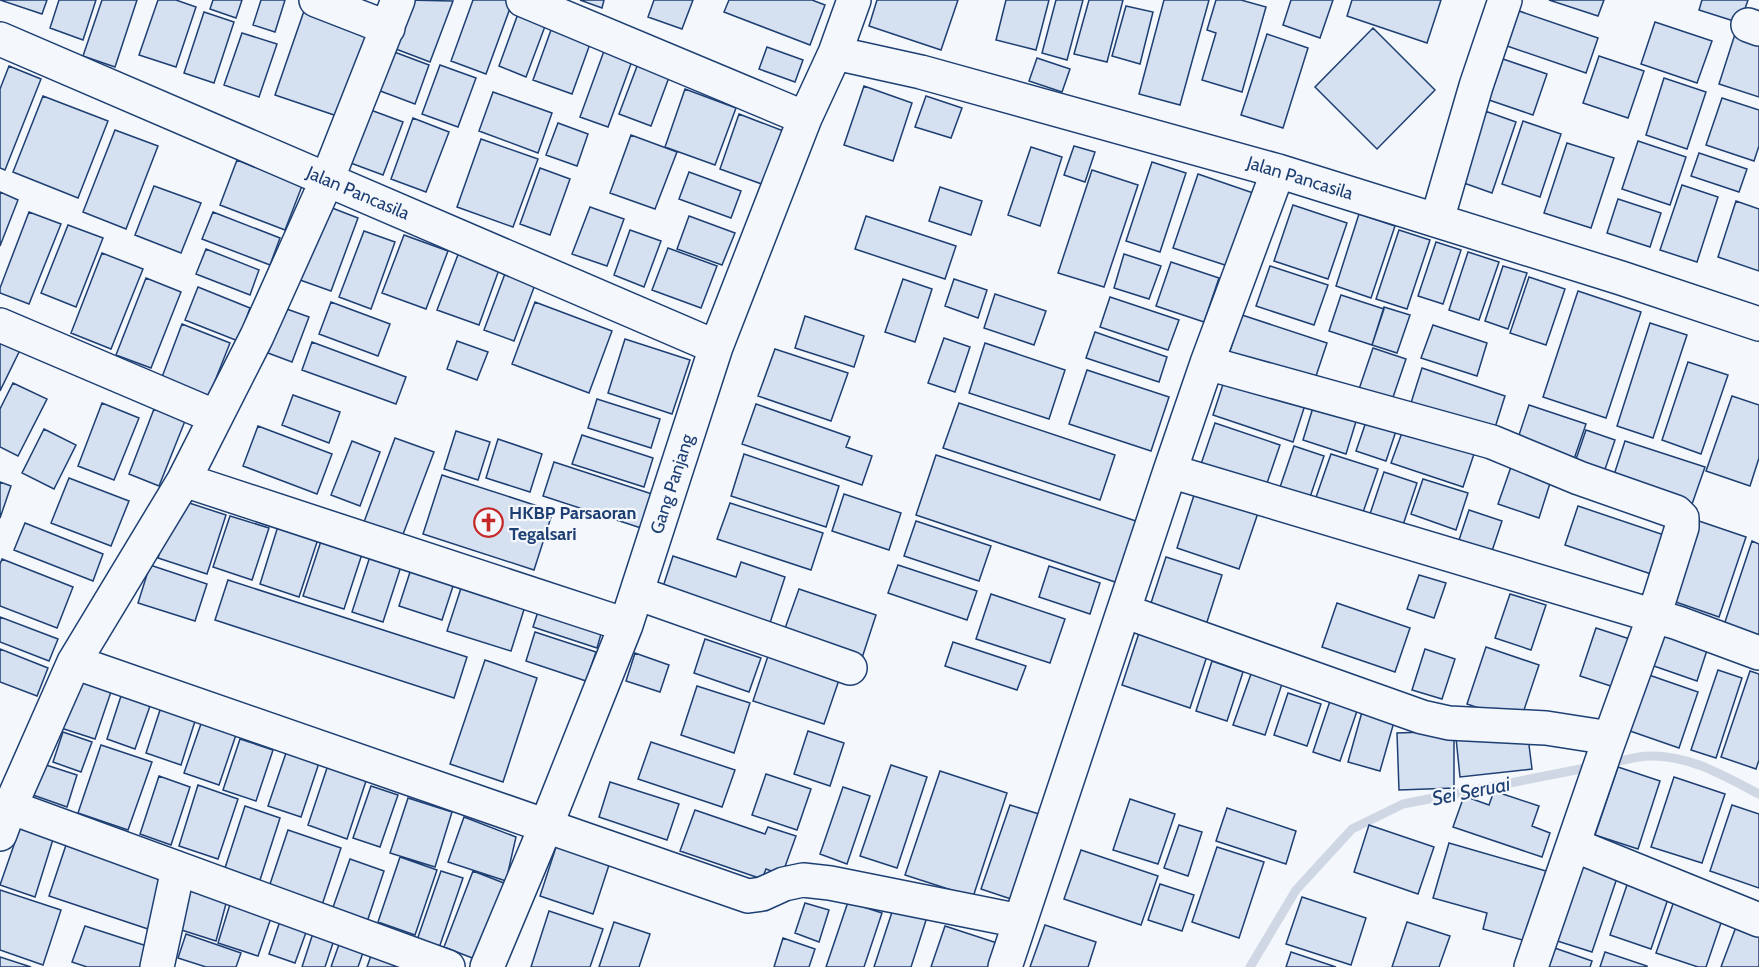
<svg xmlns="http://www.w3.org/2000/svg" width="1759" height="967" font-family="Cabin,sans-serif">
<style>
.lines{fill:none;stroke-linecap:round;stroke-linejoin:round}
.stream{stroke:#cfd7e4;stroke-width:9}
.building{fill:#d5e0f0;stroke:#1d3f73;stroke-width:1.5}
.minor-casing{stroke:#1d3f73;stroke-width:36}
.minor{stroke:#f4f7fb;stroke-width:33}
.labels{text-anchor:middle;stroke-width:4.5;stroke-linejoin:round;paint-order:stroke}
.street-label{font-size:18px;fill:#1d3f73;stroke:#f4f7fb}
.poi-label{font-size:18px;font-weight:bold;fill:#1d3f73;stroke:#f4f7fb;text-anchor:start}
.water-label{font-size:20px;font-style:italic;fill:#1d3f73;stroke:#f4f7fb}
</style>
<rect width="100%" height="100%" fill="#f4f7fb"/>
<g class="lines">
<path class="stream" d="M1608,764C1621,761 1636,756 1649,756C1690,755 1724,776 1759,794
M1250,967L1296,890L1352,829L1403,804L1591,767"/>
</g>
<path class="building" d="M0,0H47L42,14Z
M59,0H96L83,40L50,28Z
M102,0H137L115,67L83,56Z
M158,0H176L196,7L176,67L139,55Z
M213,0H242L236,18L210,9Z
M261,0H285L275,32L253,25Z
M405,0L453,1L430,62L388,46Z
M473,0H513L486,74L451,61Z
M580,0H604L602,8Z
M654,0H693L682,29L648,17Z
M729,0H812L825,5L810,45L724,12Z
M877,0H958L941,50L869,26Z
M1006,0H1049L1036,50L996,40Z
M1056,0H1083L1067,60L1042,53Z
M1089,0H1123L1107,62L1074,54Z
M1164,0H1209L1180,105L1139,94Z
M1216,0H1241L1266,7L1242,92L1202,80L1216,33L1207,30Z
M1291,0H1333L1320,38L1283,25Z
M1352,0H1441L1427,43L1347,16Z
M1549,0H1604L1598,16Z
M1702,0H1748L1740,23L1699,10Z
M1126,6L1153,12L1140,64L1112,56Z
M305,8L370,30L340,117L275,95Z
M519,11L547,21L526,77L499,66Z
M1519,11L1598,38L1586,73L1507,46Z
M204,12L234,22L214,83L184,73Z
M1655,22L1712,41L1697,83L1641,64Z
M1373,28L1435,90L1377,149L1315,87Z
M551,30L590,44L572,94L533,80Z
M1736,31L1759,38V97L1719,84Z
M242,33L277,44L259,97L224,85Z
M1267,34L1308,48L1283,128L1241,115Z
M608,40L636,50L608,127L580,117Z
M767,47L803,60L795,82L759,69Z
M389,50L429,65L415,104L375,89Z
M1599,56L1644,71L1628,118L1583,103Z
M1037,58L1070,69L1062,92L1029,81Z
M1503,59L1547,74L1533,115L1489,100Z
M639,61L671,72L651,126L619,114Z
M440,65L476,78L458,127L422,114Z
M9,66L41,79L5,170L0,168V89Z
M1664,78L1706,92L1687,149L1646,135Z
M864,86L912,103L893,161L844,145Z
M685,89L736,108L715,165L665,147Z
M493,92L552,113L538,153L479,131Z
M43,96L108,121L78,198L13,172Z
M926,96L962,108L951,138L915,127Z
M1722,98L1759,110V146L1754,161L1706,145Z
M368,109L403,122L383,175L348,162Z
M1485,111L1516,122L1492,193L1461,182Z
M739,114L786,132L767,186L720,169Z
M413,118L449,132L426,192L391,179Z
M1523,121L1561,134L1540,197L1502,184Z
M558,123L588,134L577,166L546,155Z
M115,130L158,146L126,229L83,212Z
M631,135L677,152L655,209L610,193Z
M481,139L538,159L513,227L457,207Z
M1638,141L1686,157L1670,205L1622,189Z
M1567,143L1614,158L1591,228L1544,213Z
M1074,146L1095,152L1085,182L1064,175Z
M1031,147L1062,157L1040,226L1008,215Z
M1699,153L1747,169L1739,192L1691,176Z
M237,160L302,186L285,230L220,205Z
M1152,162L1186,173L1160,252L1126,241Z
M540,168L570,179L550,235L520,224Z
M1092,170L1138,185L1104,287L1058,273Z
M689,172L741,191L731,218L679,199Z
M1198,174L1259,195L1234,268L1173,248Z
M1682,185L1718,197L1697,262L1660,250Z
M154,186L201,203L181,253L135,235Z
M940,187L982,201L971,235L929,221Z
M0,192L18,200L0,246Z
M1618,199L1661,213L1650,247L1607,233Z
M1736,201L1759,209V271L1718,257Z
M1293,205L1347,223L1328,279L1274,261Z
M327,206L358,218L331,291L300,280Z
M590,207L624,219L607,266L572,254Z
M29,212L61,224L29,304L0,293V288Z
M213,212L280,238L270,265L202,239Z
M1359,214L1395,226L1371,298L1336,286Z
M689,216L735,233L722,265L677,249Z
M866,216L956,246L945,279L855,249Z
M68,225L103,238L76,307L41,293Z
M630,230L661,241L644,287L614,275Z
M1399,230L1430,240L1407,309L1376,299Z
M364,231L395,242L371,309L339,297Z
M404,235L448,251L426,309L382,293Z
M1436,242L1461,250L1443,304L1418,296Z
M668,248L717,266L701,308L652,290Z
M206,249L259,270L250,295L196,274Z
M459,252L500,267L479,325L437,310Z
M1468,252L1499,262L1479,320L1449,310Z
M102,253L143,269L111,349L71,333Z
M1124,254L1161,266L1149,299L1114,288Z
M1171,262L1219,278L1204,322L1156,306Z
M1270,266L1328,285L1314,325L1256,306Z
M1503,266L1527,273L1508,329L1485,321Z
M506,271L536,282L514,341L484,330Z
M1529,277L1565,289L1546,345L1510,333Z
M146,278L181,292L151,368L116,355Z
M903,279L932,289L915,342L885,332Z
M954,279L987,290L978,318L945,306Z
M198,287L250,308L238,341L185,320Z
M1578,291L1641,312L1606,418L1543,397Z
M995,294L1046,311L1034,345L984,328Z
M1341,295L1384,309L1372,345L1329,331Z
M1110,297L1179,320L1168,350L1100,327Z
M331,302L390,324L378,356L319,334Z
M535,302L612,331L589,393L512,364Z
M1384,307L1410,315L1397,353L1372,345Z
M284,308L309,317L292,362L268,353Z
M1242,315L1327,343L1312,388L1227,360Z
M805,316L864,336L854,367L795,348Z
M1650,323L1687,335L1653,438L1617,426Z
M182,324L230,343L209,396L162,377Z
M1433,325L1487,343L1477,376L1421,358Z
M1095,332L1167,357L1159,382L1086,358Z
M944,338L970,347L955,392L928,383Z
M625,339L690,360L672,414L608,393Z
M0,340L20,350L0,391Z
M457,341L488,352L477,380L447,369Z
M312,342L406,377L396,404L302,370Z
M985,343L1065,370L1049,419L969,393Z
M1373,348L1406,359L1389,409L1356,398Z
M775,349L848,373L831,421L758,396Z
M1688,362L1728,375L1701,454L1662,440Z
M1422,368L1505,396L1493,434L1410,406Z
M1087,370L1169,397L1151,451L1069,424Z
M1227,372L1307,399L1293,442L1213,415Z
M13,383L47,399L18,456L0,447V409Z
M293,395L340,412L329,443L282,425Z
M1732,396L1759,405V458L1750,486L1706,471Z
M597,399L660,419L651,448L588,428Z
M1315,401L1358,415L1346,454L1303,440Z
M102,403L139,418L114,480L78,466Z
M959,403L1115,455L1100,500L943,448Z
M756,404L850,437L846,447L872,456L862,485L742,444Z
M1529,405L1586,424L1572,465L1515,447Z
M154,409L185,421L159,486L129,474Z
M1367,419L1397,428L1386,461L1356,451Z
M1215,423L1280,445L1265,489L1200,467Z
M258,426L332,454L317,494L243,466Z
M44,429L76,445L54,489L22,473Z
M1403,430L1474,454L1463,487L1391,463Z
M1586,430L1615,440L1601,481L1572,471Z
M456,431L490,442L478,480L444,469Z
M582,435L653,458L644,487L572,464Z
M395,438L434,452L402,537L364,522Z
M498,439L542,454L530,492L486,478Z
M352,441L380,452L360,506L331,495Z
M1625,441L1705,467L1691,507L1612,481Z
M1294,446L1324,456L1308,503L1278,493Z
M744,454L839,486L826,527L731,496Z
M1331,454L1378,469L1360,521L1313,506Z
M936,455L1139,522L1118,583L916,515Z
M554,462L652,494L641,528L543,496Z
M1512,464L1552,477L1539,518L1498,504Z
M1384,472L1417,483L1400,534L1367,523Z
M442,475L553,511L534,570L423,534Z
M69,478L129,501L111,546L51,523Z
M1423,479L1468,493L1456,530L1411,514Z
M0,482L11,486L0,518Z
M1196,489L1259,510L1239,569L1177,548Z
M844,494L901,513L889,550L832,531Z
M177,499L226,515L207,574L158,558Z
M730,503L823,533L811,570L717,539Z
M1578,506L1664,535L1651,574L1565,545Z
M1469,510L1502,521L1492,551L1459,540Z
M230,516L269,528L252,580L213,567Z
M1696,520L1746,537L1719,617L1670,600Z
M916,521L991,546L979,581L904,556Z
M25,523L103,554L93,581L14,550Z
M279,523L319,536L299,597L260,584Z
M322,538L363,551L344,609L303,596Z
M1752,541L1759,544V643L1722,631Z
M374,544L405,554L383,622L352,612Z
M673,556L736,577L741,562L785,577L768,629L661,593Z
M1166,557L1222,575L1206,625L1150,606Z
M2,559L73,587L57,628L0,606V564Z
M150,565L207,584L195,621L138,603Z
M898,565L977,591L967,620L888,593Z
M412,566L455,580L442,620L399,606Z
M1049,566L1100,583L1090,614L1039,597Z
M1419,575L1446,583L1434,618L1407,609Z
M464,579L527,600L511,651L447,631Z
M228,580L467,657L454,698L215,620Z
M799,589L876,615L861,661L783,634Z
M991,594L1065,619L1050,663L976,639Z
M1510,594L1546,605L1531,650L1495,638Z
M542,599L605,620L597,648L533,627Z
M1337,603L1410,628L1395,672L1322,647Z
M0,617L58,639L49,661L0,642Z
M1663,626L1710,641L1697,681L1651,665Z
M1596,628L1639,642L1623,690L1580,676Z
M535,632L596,652L586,681L526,661Z
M1139,633L1207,656L1190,708L1122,685Z
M705,639L761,658L749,692L694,673Z
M953,642L1026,666L1017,690L945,666Z
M1486,647L1539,665L1520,722L1467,704Z
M0,649L48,668L37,696L0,682Z
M1425,649L1455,659L1442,699L1412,690Z
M635,653L669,665L660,692L626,681Z
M769,653L840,677L824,724L753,701Z
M485,660L537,678L503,782L450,764Z
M1212,661L1243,672L1227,721L1196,711Z
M1718,670L1742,678L1716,758L1691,750Z
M80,671L114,683L95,739L61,728Z
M1750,671L1759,674V760L1756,769L1721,757Z
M1251,674L1282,684L1265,735L1233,725Z
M1649,675L1698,692L1679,748L1630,731Z
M697,686L750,703L734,753L681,735Z
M1288,693L1321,704L1307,746L1274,735Z
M121,696L150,706L135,749L107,739Z
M1330,701L1357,711L1340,761L1313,752Z
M162,704L197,715L181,765L146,753Z
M1362,712L1394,722L1380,771L1348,762Z
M203,718L238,729L219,785L184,773Z
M1527,729L1532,769L1460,777L1456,738Z
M808,731L844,743L830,786L794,774Z
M1454,731V788L1399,790L1397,733Z
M63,732L92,742L81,772L53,762Z
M240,739L273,750L256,801L223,790Z
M651,742L735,770L722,807L638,779Z
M101,745L152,762L128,830L78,813Z
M287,750L320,760L301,817L268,806Z
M43,764L77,775L67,807L33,795Z
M328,765L367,778L347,839L308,825Z
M891,765L927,777L897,868L860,856Z
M1618,767L1660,781L1638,849L1595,835Z
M940,771L1007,793L973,897L905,875Z
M766,774L811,789L797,830L752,815Z
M159,776L190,787L171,845L140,834Z
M1674,777L1725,794L1702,863L1651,847Z
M610,782L679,804L667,840L599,817Z
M198,785L238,799L218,859L179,846Z
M371,786L398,795L380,847L353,838Z
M843,787L870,796L847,864L820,854Z
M1494,791L1539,806L1532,826L1550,833L1542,857L1453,827L1464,796L1489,805Z
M408,798L452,812L435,867L390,853Z
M1130,799L1175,814L1158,864L1113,850Z
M1010,805L1039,814L1011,899L981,889Z
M1732,805L1759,814V888L1710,871Z
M245,806L280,818L260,880L225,868Z
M1227,808L1296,831L1286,864L1216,841Z
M695,810L765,834L768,827L796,836L782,875L766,869L762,879L680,851Z
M464,817L516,837L506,881L448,862Z
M22,822L55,833L35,897L0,885Z
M1179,825L1202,832L1188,876L1164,868Z
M1369,825L1434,847L1418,894L1354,872Z
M288,830L341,848L321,908L268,890Z
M69,836L168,869L148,929L49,896Z
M1449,843L1546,871L1526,941L1483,929L1487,913L1433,898Z
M557,844L610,862L593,914L540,896Z
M1217,847L1264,862L1239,938L1192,922Z
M1081,850L1158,876L1141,925L1064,899Z
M400,857L437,870L415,935L378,922Z
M350,859L384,871L366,925L331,913Z
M1576,864L1617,878L1592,952L1551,939Z
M441,871L463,878L439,948L417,940Z
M473,871L509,885L480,961L444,947Z
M1628,882L1669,896L1651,949L1610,935Z
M1160,884L1194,895L1182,931L1148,920Z
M187,887L227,900L216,941L172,927Z
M0,890L61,910L43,965L0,950Z
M1302,897L1366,918L1351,965L1286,944Z
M231,901L272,915L258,956L218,943Z
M1674,901L1723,917L1706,967H1698L1656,953Z
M848,902L882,913L864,967H826Z
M805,903L829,910L819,942L795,933Z
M895,903L928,914L911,967H874Z
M549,911L603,929L590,967H531Z
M282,915L309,924L295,963L269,954Z
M614,922L650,934L639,967H599Z
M1407,922L1450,936L1439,967H1392Z
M1045,925L1096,942L1088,967H1030Z
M85,926L153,948L147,967H87L72,962Z
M945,926L997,943L989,967H931Z
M315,927L336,934L325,967H302Z
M1736,927L1759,936V967H1721Z
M186,934L241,953L236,967H206L178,958Z
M342,936L366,944L358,967H331Z
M783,938L815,949L809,967H774Z
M1549,946L1592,961L1590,967H1541Z
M373,950L397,958L394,967H367Z
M1291,952L1336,967H1286Z
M1605,952L1647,966V967H1600Z
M0,957L31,967H0Z"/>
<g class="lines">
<defs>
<path id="minor" d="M316,0L388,28
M523,0L805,118
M1748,25L1759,29
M0,39L716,347
M835,53L921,72L1278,171L1621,278L1759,324
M1437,220L1476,86L1505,0
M0,325L216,417
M1207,363L1492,442L1579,478L1676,512L1682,518V527L1654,616L1606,749L1531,967
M1170,471L1678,623L1759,653
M184,480L626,625
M637,593L850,668
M1124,611L1422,717L1449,723L1546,728L1610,738
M74,662L748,896L762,894L784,884L803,880L830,883L1020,921
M10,807L448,967
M0,834L10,807L74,662L184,480L257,336L327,180L398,0
M1574,845L1759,920
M157,967L178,869
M487,967L546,826L626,625L716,347L805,118L835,53L854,0
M1005,967L1170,471L1207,363L1278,171"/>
</defs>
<use href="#minor" class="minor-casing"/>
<use href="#minor" class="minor"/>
</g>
<defs>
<symbol id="church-ring" viewBox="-11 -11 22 22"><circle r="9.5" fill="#f4f7fb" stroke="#c62828" stroke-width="1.5"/><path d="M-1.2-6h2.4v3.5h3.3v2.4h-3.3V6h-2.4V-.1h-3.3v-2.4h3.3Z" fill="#c62828"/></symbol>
</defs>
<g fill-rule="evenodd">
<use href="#church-ring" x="472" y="506" width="33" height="33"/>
</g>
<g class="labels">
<g class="street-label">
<text transform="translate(1300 178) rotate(17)" y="6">Jalan Pancasila</text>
<text transform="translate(358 193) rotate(23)" y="6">Jalan Pancasila</text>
<text transform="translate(672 484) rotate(-72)" y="6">Gang Panjang</text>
</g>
<g class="poi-label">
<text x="509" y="519">HKBP Parsaoran<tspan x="509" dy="21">Tegalsari</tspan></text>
</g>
<g class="water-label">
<text transform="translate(1471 791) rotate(-11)" y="7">Sei Seruai</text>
</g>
</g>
</svg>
